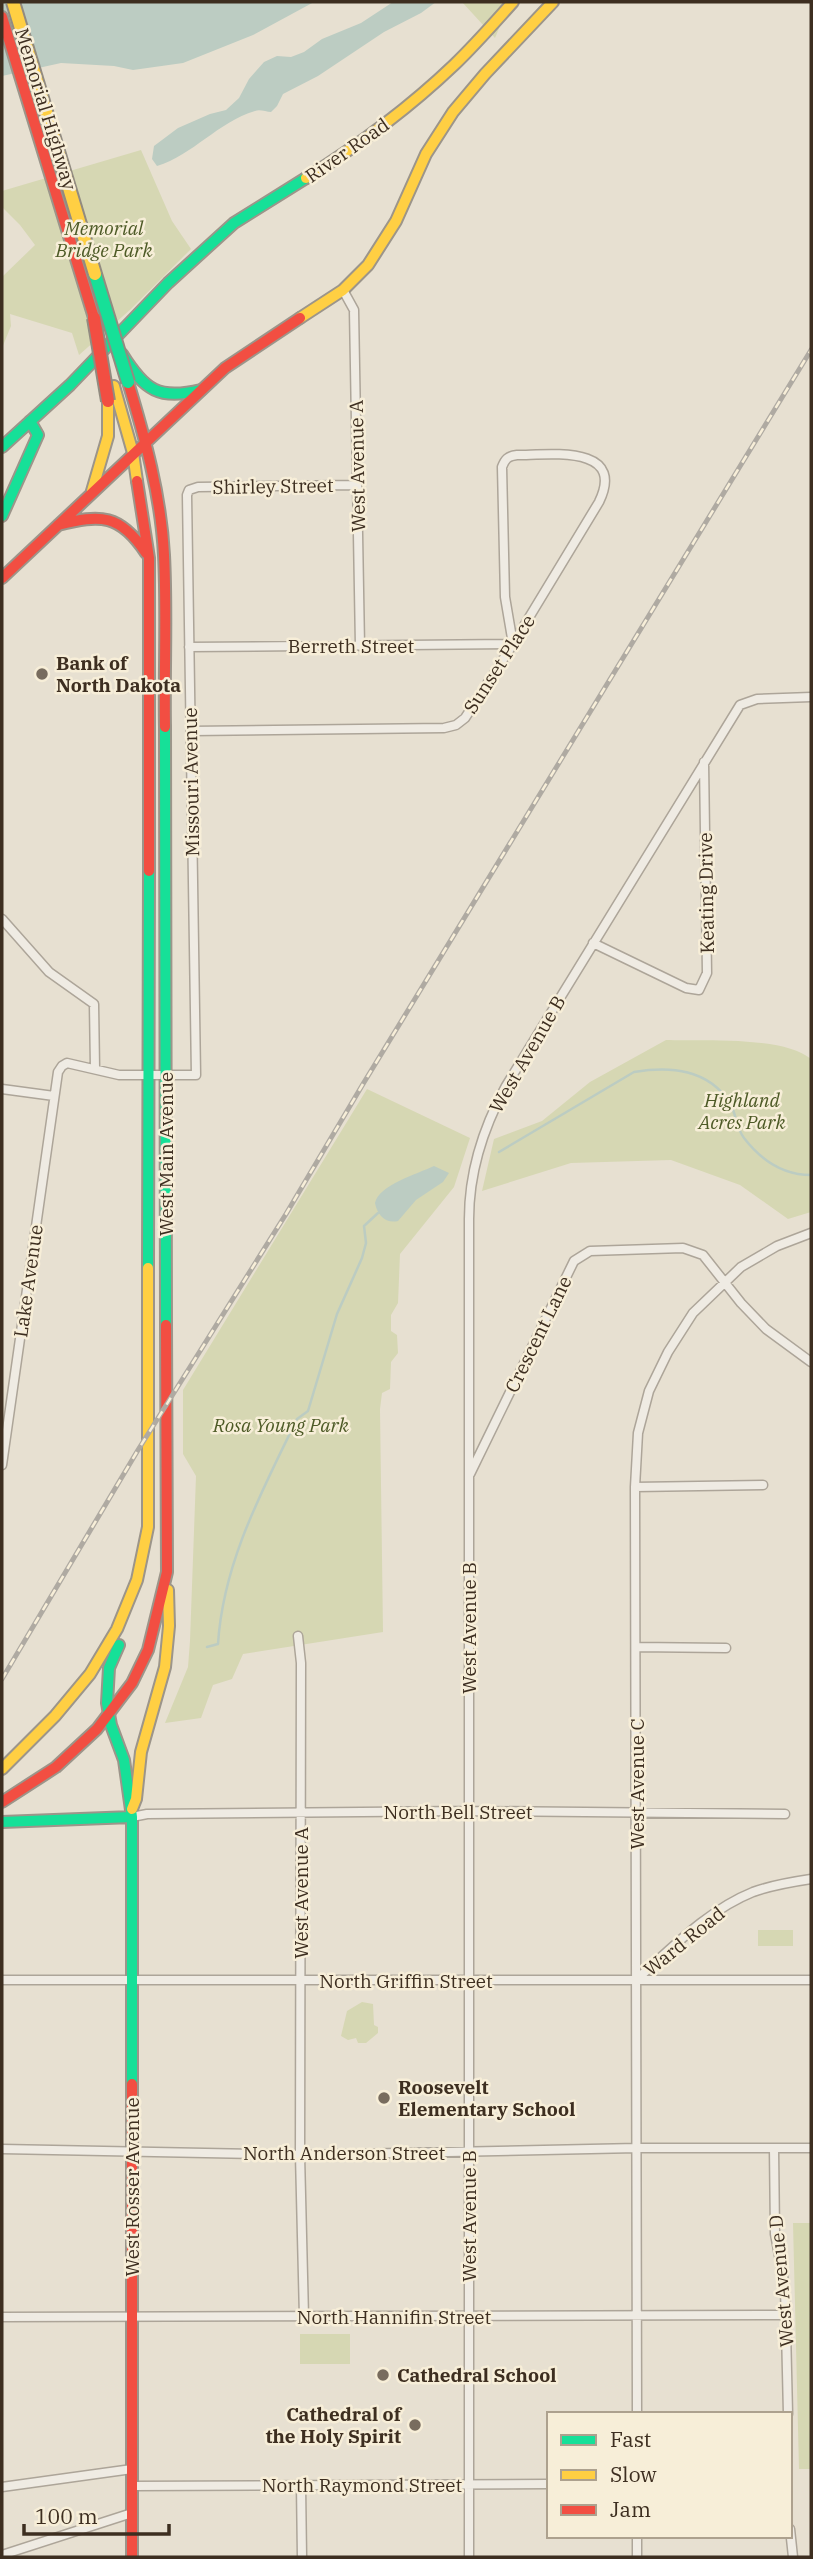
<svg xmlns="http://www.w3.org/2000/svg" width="813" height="2559" font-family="'IBM Plex Serif',serif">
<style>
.green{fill:#d6d7b3}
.water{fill:#bcccc2}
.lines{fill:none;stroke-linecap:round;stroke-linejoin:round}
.stream{stroke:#bcccc2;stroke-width:2.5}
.street-casing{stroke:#ada599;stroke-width:11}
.fast-casing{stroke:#9c958a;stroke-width:14}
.slow-casing{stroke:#9c958a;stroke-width:14}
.jam-casing{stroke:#9c958a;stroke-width:14}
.street{stroke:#efebe3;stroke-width:8}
.fast{stroke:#16e098;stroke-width:10}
.slow{stroke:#ffcf43;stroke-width:10}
.jam{stroke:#f24e42;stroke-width:10}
.rail-casing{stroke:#afaaa2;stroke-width:5}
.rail{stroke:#f7eed8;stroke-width:2.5;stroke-dasharray:8;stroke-linecap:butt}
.fast-bridge-casing{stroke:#928b80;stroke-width:16;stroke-linecap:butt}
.slow-bridge-casing{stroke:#928b80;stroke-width:16;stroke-linecap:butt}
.jam-bridge-casing{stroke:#928b80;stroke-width:16;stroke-linecap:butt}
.fast-bridge{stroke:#16e098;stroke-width:12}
.slow-bridge{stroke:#ffcf43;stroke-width:12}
.jam-bridge{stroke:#f24e42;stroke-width:12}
.poi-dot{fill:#786c5e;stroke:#f7eed8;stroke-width:2.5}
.labels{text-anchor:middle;stroke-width:5;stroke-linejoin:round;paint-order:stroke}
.street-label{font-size:19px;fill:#3d2e20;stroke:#f7eed8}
.park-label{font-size:19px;font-style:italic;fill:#4d5a26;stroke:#f7eed8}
.poi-label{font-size:19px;font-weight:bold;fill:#3d2e20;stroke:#f7eed8;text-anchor:start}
</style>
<rect width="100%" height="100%" fill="#e7e0d1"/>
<path class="green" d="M462,2H513L508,7L495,38Z
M141,150L172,221L191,249L131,309L79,355L72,333L10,314L11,326L2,348V277L35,245L20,225L2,207V191Z
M666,1040C703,1041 784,1036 811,1059V1212L788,1219L740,1185L671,1160L571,1163L482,1191L494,1139L542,1121L590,1082Z
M367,1089L470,1138L454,1187L400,1254L398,1303L391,1315V1331L397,1335L398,1353L391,1362L390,1389L382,1393L380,1409L383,1632L243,1654L232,1679L213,1685L201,1718L165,1723L188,1667L190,1641L196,1476L183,1454V1390Z
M758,1930H793V1946H758Z
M362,2002L373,2004L374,2025L378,2027V2033L366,2043H358L356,2038L348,2040L341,2036L347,2011Z
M793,2223H811V2469H799Z
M300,2334H350V2364H300Z"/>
<path class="water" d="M2,2H314L253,35L183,63L133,70L114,66L61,63L2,76Z
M393,2H436L421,13L384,32L318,76L283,94L277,106L271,112C266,112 260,109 255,111C218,122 193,155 157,166L152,159L154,146L178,128L210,114L226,110L239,98L249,79L264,62L277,56L291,57L304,52L322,39L361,23Z
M434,1166L449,1173L443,1182L416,1200L398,1221C386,1224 377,1215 375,1203C379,1185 417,1174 434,1166Z"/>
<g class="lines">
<path class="stream" d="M499,1152L634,1072C671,1066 708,1069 730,1103C736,1113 736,1128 744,1138C761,1160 783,1175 811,1175
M207,1647L218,1644C223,1563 262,1491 297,1419L308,1411L337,1314L362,1258L366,1243L364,1226L378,1213"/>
<defs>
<path id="street" d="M343,290L354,310L360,646
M189,647L513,644L505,597L502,467C505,459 508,456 517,455C548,455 627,444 599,502L513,644L465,718L456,725L444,728L191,731
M2,919L49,972L94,1004L95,1068
M593,943L686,988L699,990L707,973L704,762
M2,1089L54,1096
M2,1465L58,1072L62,1066L67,1063L119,1075H196L187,495L189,490L198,487L357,485
M470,1474L574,1261L590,1251L683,1248L703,1255L741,1303L766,1329L811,1362
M635,1487L763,1485
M298,1636L301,1663L300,2155L304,2317
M636,1647L726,1648
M132,1817L147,1814L469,1811L785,1814
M2,1980H811
M636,1980C672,1948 708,1910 753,1892C772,1885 791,1882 811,1879
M774,2148L775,2234L785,2287L788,2414
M2,2149L300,2155L637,2148H811
M2,2317L786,2315
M637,2414L635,1487L638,1433L649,1391L668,1352L693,1313L741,1267L777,1246L811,1233
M301,2485L302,2557
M132,2486L549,2484
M2,2487L132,2469
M790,2529L793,2557
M637,2536V2557
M2,2555L132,2513
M469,2557V1219C469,1171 483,1128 506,1086L740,705L757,699L811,697"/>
<path id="fast" d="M122,354C145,391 159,400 201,390
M2,447L70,385L168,283L234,223L306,178
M2,516L38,435L30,421
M165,727L166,1325
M148,1268L149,871
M132,1817V2084
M2,1822L132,1817L124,1760L111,1725L107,1703L109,1668L119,1645"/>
<path id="slow" d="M306,178C359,145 409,108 454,65C475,45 494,23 513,2
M300,318L343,290L368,265L396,221L426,154L453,112L485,74L553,2
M114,386L133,453L137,481
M92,491L108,436V401
M2,1769L55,1716L90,1674L117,1629L137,1580L148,1527V1268
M132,1809L136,1799L141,1752L165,1667L169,1626L168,1590"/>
<path id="jam" d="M2,17L94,318
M128,382C145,438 161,496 164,555C167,612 164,670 165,727
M137,481L149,558V871
M58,525C101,514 120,514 146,553
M2,578L225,368L300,318
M2,1802L56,1767L97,1729L132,1683L148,1650L167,1572L166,1325
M132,2084V2557"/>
</defs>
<use href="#street" class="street-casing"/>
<use href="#fast" class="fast-casing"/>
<use href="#slow" class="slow-casing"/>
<use href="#jam" class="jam-casing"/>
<use href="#street" class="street"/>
<use href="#fast" class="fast"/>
<use href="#slow" class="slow"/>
<use href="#jam" class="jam"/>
<defs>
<path id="rail" d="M2,1679L138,1450L286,1214L363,1084L811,350"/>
</defs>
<use href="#rail" class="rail-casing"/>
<use href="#rail" class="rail"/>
<defs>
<path id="fast-bridge" d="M95,274L128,382"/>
<path id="slow-bridge" d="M13,2L95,274"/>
<path id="jam-bridge" d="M94,318L108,401"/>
</defs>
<use href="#fast-bridge" class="fast-bridge-casing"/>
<use href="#slow-bridge" class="slow-bridge-casing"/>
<use href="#jam-bridge" class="jam-bridge-casing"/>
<use href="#fast-bridge" class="fast-bridge"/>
<use href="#slow-bridge" class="slow-bridge"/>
<use href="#jam-bridge" class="jam-bridge"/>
</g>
<g class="poi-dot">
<circle cx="42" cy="674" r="7"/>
<circle cx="384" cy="2098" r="7"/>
<circle cx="383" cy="2375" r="7"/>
<circle cx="415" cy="2425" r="7"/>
</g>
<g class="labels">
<g class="street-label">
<text transform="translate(46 109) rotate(73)" y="7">Memorial Highway</text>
<text transform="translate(347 150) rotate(-35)" y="7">River Road</text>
<text transform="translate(357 466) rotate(-91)" y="7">West Avenue A</text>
<text transform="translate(273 486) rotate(-1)" y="7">Shirley Street</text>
<text x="351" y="653">Berreth Street</text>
<text transform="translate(499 664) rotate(-57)" y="7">Sunset Place</text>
<text transform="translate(191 782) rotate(-91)" y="7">Missouri Avenue</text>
<text transform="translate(706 893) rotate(-91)" y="7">Keating Drive</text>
<text transform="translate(527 1054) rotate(-60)" y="7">West Avenue B</text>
<text transform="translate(166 1154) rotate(-90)" y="7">West Main Avenue</text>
<text transform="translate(28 1281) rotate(-82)" y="7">Lake Avenue</text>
<text transform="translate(538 1334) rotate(-64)" y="7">Crescent Lane</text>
<text transform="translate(469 1628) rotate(-90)" y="7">West Avenue B</text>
<text transform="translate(637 1784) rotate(-90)" y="7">West Avenue C</text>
<text x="458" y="1819">North Bell Street</text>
<text transform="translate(301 1893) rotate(-90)" y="7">West Avenue A</text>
<text transform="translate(684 1941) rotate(-39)" y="7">Ward Road</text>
<text x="406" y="1988">North Griffin Street</text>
<text x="344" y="2160">North Anderson Street</text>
<text transform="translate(132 2187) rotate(-90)" y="7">West Rosser Avenue</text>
<text transform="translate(469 2216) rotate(-90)" y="7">West Avenue B</text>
<text transform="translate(781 2281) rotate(-95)" y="7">West Avenue D</text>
<text x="394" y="2324">North Hannifin Street</text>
<text x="362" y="2492">North Raymond Street</text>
</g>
<g class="park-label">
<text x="104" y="235">Memorial<tspan x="104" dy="22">Bridge Park</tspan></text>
<text x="742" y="1107">Highland<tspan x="742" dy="22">Acres Park</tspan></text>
<text x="281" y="1432">Rosa Young Park</text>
</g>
<g class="poi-label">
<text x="56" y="670">Bank of<tspan x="56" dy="22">North Dakota</tspan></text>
<text x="398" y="2094">Roosevelt<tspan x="398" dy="22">Elementary School</tspan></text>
<text x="397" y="2382">Cathedral School</text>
<text x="401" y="2421" text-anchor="end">Cathedral of<tspan x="401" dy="22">the Holy Spirit</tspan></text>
</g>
</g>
<rect width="813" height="2559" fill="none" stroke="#3d2e20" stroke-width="7"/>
<rect x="547" y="2412" width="245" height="126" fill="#f7eed8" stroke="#ada18e" stroke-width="2"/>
<rect x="561" y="2435" width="35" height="10" fill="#16e098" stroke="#ada18e" stroke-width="2"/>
<text x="610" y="2447" font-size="21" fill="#3d2e20">Fast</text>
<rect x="561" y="2470" width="35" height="10" fill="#ffcf43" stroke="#ada18e" stroke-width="2"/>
<text x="610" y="2482" font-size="21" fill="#3d2e20">Slow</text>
<rect x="561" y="2505" width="35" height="10" fill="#f24e42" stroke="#ada18e" stroke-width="2"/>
<text x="610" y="2517" font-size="21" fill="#3d2e20">Jam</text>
<path d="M24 2524v10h145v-10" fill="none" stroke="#3d2e20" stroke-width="3.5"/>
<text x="35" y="2524" font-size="21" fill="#3d2e20" stroke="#f7eed8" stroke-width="5" paint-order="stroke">100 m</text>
</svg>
